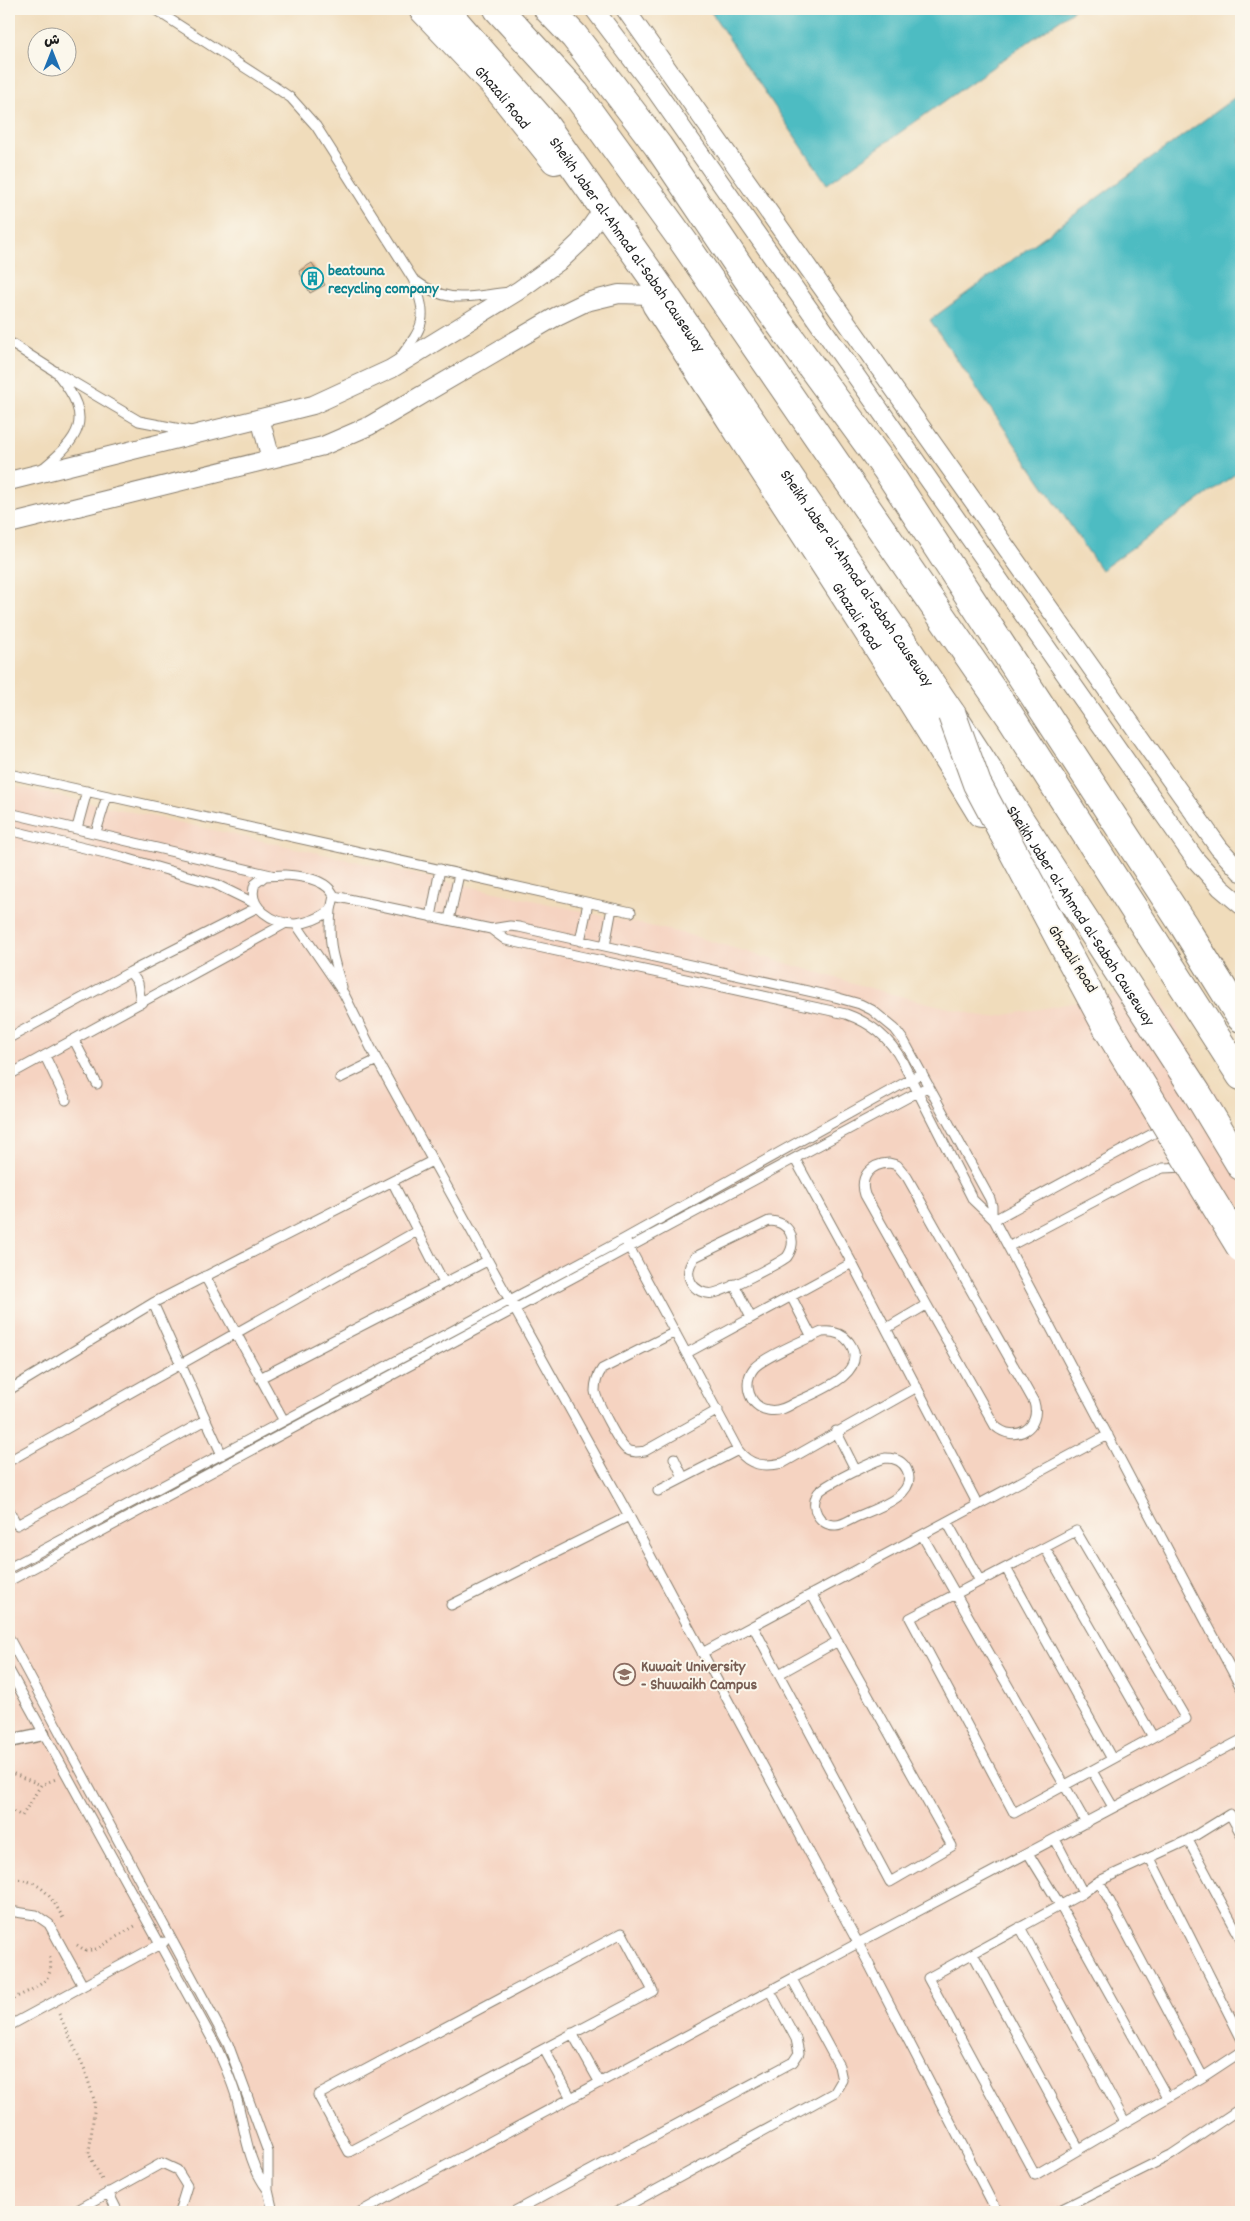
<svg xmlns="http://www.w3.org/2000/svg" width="1250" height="2221" font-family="Dekko,'Playpen Sans Arabic',sans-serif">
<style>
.built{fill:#f5d3c1}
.water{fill:#4dbcc2;stroke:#346c6f}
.building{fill:#dca777}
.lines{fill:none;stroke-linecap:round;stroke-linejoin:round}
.service-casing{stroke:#867c6c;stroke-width:11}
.pedestrian-casing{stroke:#867c6c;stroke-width:15}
.minor-casing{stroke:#867c6c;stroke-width:20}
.primary-casing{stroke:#867c6c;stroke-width:30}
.motorway-casing{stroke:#867c6c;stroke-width:30}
.path{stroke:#867c6c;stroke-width:3;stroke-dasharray:1 4;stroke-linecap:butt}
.service{stroke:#fff;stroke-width:9}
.pedestrian{stroke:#fff;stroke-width:12}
.minor{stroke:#fff;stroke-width:18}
.primary{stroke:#fff;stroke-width:28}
.motorway{stroke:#fff;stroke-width:28}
.motorway-bridge-casing{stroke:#867c6c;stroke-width:30;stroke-linecap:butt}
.motorway-bridge{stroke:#fff;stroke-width:28}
.labels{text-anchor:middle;stroke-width:4;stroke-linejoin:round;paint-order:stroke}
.street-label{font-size:16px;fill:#1c1c1c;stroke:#fbf7ec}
.culture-label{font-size:16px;font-weight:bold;fill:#0d838f;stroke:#fbf7ec;text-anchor:start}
.education-label{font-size:16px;font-weight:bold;fill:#785e54;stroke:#fbf7ec;text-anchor:start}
</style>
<rect width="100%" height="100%" fill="#fbf7ec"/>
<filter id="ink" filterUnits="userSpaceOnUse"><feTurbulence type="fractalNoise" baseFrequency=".02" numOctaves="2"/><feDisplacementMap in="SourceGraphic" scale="10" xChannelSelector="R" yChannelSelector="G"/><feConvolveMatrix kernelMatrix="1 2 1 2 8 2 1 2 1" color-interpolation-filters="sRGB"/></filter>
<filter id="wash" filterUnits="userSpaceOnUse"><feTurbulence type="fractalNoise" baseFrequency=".0096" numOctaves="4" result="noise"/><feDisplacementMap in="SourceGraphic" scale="20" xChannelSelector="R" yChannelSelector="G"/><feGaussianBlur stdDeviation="1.12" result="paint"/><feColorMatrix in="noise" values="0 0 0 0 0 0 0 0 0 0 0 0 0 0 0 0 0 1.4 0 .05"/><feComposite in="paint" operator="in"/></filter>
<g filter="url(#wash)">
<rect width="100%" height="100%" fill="#f0dcbb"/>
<path class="built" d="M9,785L686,934L881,991L989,1018L1154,988L1241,1136V2212H9Z"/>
<path class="water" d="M709,9H1075L827,184Z
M1241,93V470L1101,570L930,320Z"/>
<g id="blocks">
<path class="building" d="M312,263L325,285L310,293L299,271Z"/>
</g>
</g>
<g filter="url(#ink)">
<use href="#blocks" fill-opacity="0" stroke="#867c6c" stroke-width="1"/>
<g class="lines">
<defs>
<path id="service" d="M154,9L272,85L291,98L316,126L413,279C429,320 424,326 398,360
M413,279C449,306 468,296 510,292
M9,342L56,372L139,421L191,431
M42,469C80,437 94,420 59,376
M9,774L631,912
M9,813L271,875
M77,828L87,791
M9,830L122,857L215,884L254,903
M96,832L107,796
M285,875C302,876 327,879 334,896L331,910C320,918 309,923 295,924C274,924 246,907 255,884L265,876Z
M334,896L491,929L510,926L519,927L835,997L860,1004L872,1010L895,1029L904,1041L990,1199L992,1206V1216
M331,910C328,942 332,956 342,987
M431,917L440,869
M449,920L459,874
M296,924L344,994L377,1060L629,1516L858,1943L997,2212
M491,929L506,940L846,1014C871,1023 889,1037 902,1061L973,1200L994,1220L1241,1688
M580,941L588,903
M605,946L612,908
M130,972L138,983L141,1003
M9,1038L130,972L258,907
M74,1040L97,1084
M45,1056L66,1100
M9,1075L286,923
M340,1078L377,1060
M795,1159L852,1263L978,1505
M889,1163L897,1165L907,1177L1034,1402C1042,1428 1015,1444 995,1426L865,1195C859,1177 870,1164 889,1163Z
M393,1183L444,1283
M994,1220L1165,1127
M769,1221C789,1221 799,1240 787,1257C776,1265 727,1290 714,1293C705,1295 695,1290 691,1282C686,1273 689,1265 695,1257Z
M627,1243L738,1450C750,1466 764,1467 783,1463L917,1387
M1008,1247L1140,1177L1163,1168L1186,1167
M205,1276L284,1421
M734,1284L751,1318
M791,1296L812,1337
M153,1303L222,1455
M887,1328L926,1305
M675,1332L602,1369C597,1376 595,1382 595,1391C596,1400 619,1444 626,1449C632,1453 638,1452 645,1451L718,1410
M822,1332C832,1331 842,1333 849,1342C872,1374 814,1393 794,1403C786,1408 778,1412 768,1410C749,1407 742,1383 754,1368C763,1358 808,1338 822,1332Z
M687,1353L852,1263
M260,1378L487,1261
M9,1390L153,1303L432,1161
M836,1431L856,1471
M674,1458L683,1477
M886,1458C895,1458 903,1461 907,1470C919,1497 871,1510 854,1518C848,1521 842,1525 836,1525C819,1526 809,1507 818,1493C824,1485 875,1460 886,1458Z
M9,1461L417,1231
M658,1491L738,1450
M9,1510L17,1525L206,1420
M947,1522L980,1581
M1076,1531L1186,1719L1014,1813L910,1618Z
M922,1535L1086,1823
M1045,1548L1153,1737
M9,1568L624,1239L922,1073
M1006,1568L1112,1759
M9,1581L929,1086
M451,1605L629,1516
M753,1626L890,1882L952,1846L812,1595
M9,1638L228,2044L268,2152V2190L273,2212
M702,1653L1108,1435
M9,1670L216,2046C223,2062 231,2079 236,2096C245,2128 247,2163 268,2190
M779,1674L838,1641
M1092,1771L1113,1807
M1241,1834L1230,1814L1188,1840L1099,1881L1083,1893L928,1978L1035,2175L1203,2077L1241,2052
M1055,1839L1083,1893
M1188,1840L1241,1939
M1028,1853L1060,1905L1167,2097
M1150,1858L1241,2038
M1099,1881L1203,2077
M9,1911L36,1915L49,1924L83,1986
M1020,1927L1125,2122
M622,1933L653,1991L349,2152L318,2095Z
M973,1954L1079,2149
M9,2026L164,1942
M572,2033L600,2083
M544,2049L571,2098
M108,2192L118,2212
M74,2212L162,2163L177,2170L187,2186L179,2212
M360,2212L858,1943L1241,1740
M513,2212L793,2062L799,2053L796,2039L770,1991
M616,2212L835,2092L842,2080L839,2066L792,1979
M1056,2212L1171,2155L1241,2108"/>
<path id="pedestrian" d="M9,1741L43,1734"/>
<path id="minor" d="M594,9L656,91L1195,859L1221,888L1241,905
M625,9L1219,848L1241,872
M260,418L271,459
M9,481L313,405L391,369L518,291L561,260L580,242L597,218
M9,524L323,446L369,426L557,316L586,302L619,294L650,295"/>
<g id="primary">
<path id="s1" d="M423,9L495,85L555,160"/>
<path d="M548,9L574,36L658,146L753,287L887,470L1184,926L1241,1018"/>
<path id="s2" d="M656,304C765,473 877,641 981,813"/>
</g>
<g id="motorway">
<path id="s3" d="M444,9L542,121L663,292L952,715L1197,1093L1241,1166"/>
<path d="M498,9L576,94L683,241L1010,716L1241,1076"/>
</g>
</defs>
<use href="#service" class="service-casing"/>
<use href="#pedestrian" class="pedestrian-casing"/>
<use href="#minor" class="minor-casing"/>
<use href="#primary" class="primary-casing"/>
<use href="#motorway" class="motorway-casing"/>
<path class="path" d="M9,1772L41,1785
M9,1809L22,1816L41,1785L56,1779
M9,1879C39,1878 50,1894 63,1918
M77,1945L86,1951L96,1949L135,1926
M9,2001C30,1989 58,1984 49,1955
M59,2014L85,2070L95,2103L89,2154L103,2182"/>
<use href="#service" class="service"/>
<use href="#pedestrian" class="pedestrian"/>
<use href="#minor" class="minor"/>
<use href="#primary" class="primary"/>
<use href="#motorway" class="motorway"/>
<defs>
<path id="motorway-bridge" d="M952,715L977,784L1109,1031L1241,1248"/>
</defs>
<use href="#motorway-bridge" class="motorway-bridge-casing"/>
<use href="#motorway-bridge" class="motorway-bridge"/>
</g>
</g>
<defs>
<symbol id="building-ring" viewBox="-11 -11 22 22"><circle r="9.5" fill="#fbf7ec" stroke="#0f9aa8" stroke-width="1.5"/><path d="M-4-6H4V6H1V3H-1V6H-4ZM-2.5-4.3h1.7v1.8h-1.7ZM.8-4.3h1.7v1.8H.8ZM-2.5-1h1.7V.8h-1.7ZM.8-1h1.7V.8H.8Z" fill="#0f9aa8"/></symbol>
<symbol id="university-ring" viewBox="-11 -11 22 22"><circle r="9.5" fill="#fbf7ec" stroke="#8d6e63" stroke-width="1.5"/><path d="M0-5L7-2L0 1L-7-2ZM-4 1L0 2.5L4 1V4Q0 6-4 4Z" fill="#8d6e63"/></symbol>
</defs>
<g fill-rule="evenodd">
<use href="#building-ring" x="300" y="266" width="25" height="25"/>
<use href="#university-ring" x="612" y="1662" width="25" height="25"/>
</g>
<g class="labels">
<g class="street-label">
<text dy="6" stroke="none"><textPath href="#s1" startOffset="119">Ghazali Road</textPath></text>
<text dy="6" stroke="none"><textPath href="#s3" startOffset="299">Sheikh Jaber al-Ahmad al-Sabah Causeway</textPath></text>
<text dy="6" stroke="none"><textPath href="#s3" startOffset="704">Sheikh Jaber al-Ahmad al-Sabah Causeway</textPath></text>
<text dy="6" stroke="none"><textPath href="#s2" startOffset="371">Ghazali Road</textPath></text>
<text dy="6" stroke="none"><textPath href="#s3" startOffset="1109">Sheikh Jaber al-Ahmad al-Sabah Causeway</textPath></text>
<text transform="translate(1074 958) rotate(57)" y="6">Ghazali Road</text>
</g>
<g class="culture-label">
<text x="328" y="275">beatouna<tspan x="328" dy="18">recycling company</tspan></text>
</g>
<g class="education-label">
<text x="641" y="1671">Kuwait University<tspan x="641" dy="18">- Shuwaikh Campus</tspan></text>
</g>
</g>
<rect width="1250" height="2221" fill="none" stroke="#fbf7ec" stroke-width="30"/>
<g transform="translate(52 52)"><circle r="24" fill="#fbf7ec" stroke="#a29f99"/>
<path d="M0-4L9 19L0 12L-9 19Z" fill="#1f6fb2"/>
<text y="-8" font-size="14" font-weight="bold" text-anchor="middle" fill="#1c1c1c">ش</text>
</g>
</svg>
